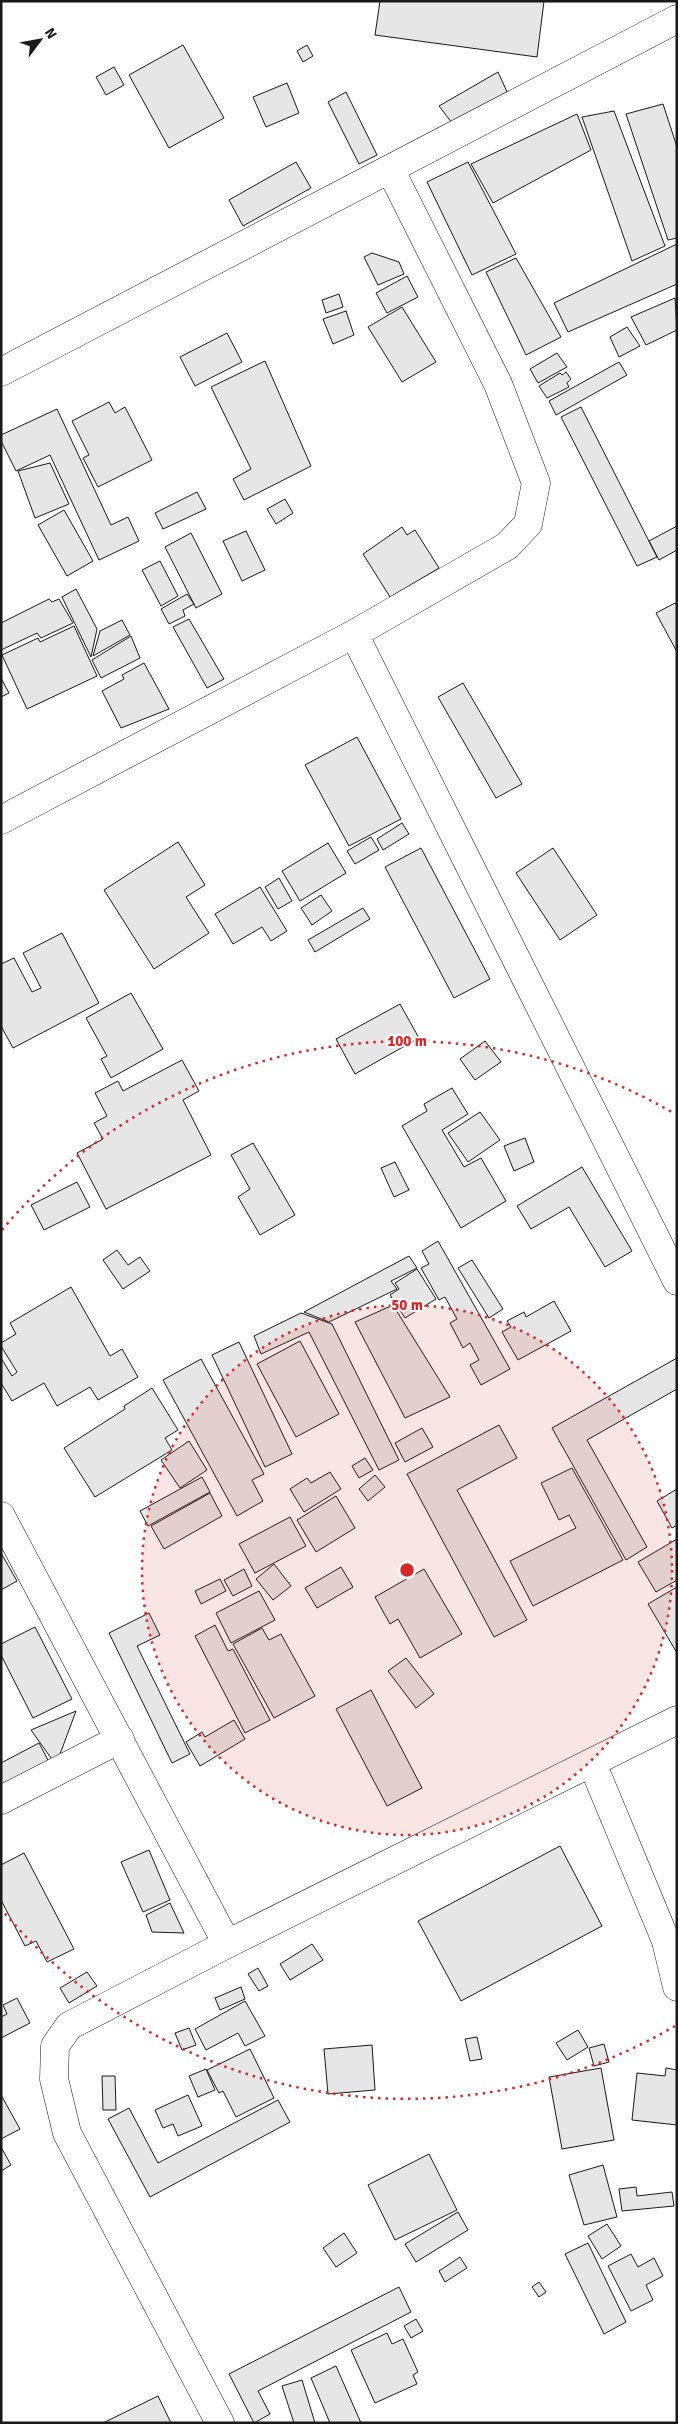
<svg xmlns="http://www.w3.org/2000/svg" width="678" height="2424" font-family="Signika,sans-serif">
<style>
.building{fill:#e6e6e6;stroke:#1a1a1a}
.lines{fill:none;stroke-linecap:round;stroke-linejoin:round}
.street-casing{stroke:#1a1a1a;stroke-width:29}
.street{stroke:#fff;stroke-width:28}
.ring{fill:none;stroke:#d62828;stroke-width:2.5;stroke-dasharray:2.5 5}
.centre{fill:#d62828;stroke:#fff;stroke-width:2.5}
.ring-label{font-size:15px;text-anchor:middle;font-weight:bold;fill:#d62828;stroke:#fff;stroke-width:4;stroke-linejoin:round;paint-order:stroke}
</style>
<rect width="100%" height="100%" fill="#fff"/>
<path class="building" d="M380,1H544L537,57L375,35Z
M183,45L224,118L169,148L129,75Z
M307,45L313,56L303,62L297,51Z
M114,67L124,85L106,95L96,77Z
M498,72L508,94L452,123L439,106Z
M287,83L299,113L266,127L253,97Z
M346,92L377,155L359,164L328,102Z
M663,104L677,147V238L668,240L626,114Z
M614,111L665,246L632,261L582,117Z
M577,114L591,150L493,203L471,164Z
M296,162L311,188L243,226L229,200Z
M468,162L516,254L472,275L427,182Z
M677,244V284L568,332L554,303Z
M372,253L399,262L404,274L378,285L364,257Z
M516,258L561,337L526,355L486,272Z
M407,276L418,297L387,313L376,293Z
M339,294L343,307L326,313L322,300Z
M675,298L677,330L646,345L631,317Z
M402,307L436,362L402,382L368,327Z
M346,311L354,335L333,344L323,319Z
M627,327L640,346L619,357L610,337Z
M227,333L242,362L195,386L180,357Z
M557,353L567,367L538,383L530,369Z
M265,361L311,466L244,500L233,479L251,469L211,387Z
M619,362L627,375L556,415L549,401Z
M566,372L571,379L567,383L569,387L547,398L539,386L560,373L562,375Z
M109,402L115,413L125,407L152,460L98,487L83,458L89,455L72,421Z
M581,407L657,557L637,566L561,417Z
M57,409L111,525L128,517L139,541L99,560L50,455L16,471L1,441V435Z
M50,463L69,504L35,518L18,471Z
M197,492L206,509L163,529L155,513Z
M285,499L293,513L276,524L267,509Z
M64,510L93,561L67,576L38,525Z
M677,526V550L659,560L649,541Z
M402,527L407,535L415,530L439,568L390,597L363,554Z
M246,531L265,570L242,581L223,541Z
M191,533L222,594L196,608L165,547Z
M160,561L178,596L161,606L142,570Z
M76,589L97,629L91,657L62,597Z
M187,594L194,604L183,610L185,616L169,624L161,609Z
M49,599L52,602L59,599L73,623L41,638L37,633L1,650V623Z
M675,603L677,606V652L656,613Z
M189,619L224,679L207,688L173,627Z
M122,620L130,635L93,656L100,631Z
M74,626L97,676L27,709L2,655L38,638L40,642Z
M131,636L140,658L101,678L92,660Z
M144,663L169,709L121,728L102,691L124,679L122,675Z
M1,678L9,693L1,697Z
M463,683L522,784L496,798L438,697Z
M357,737L401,819L349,846L305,765Z
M402,823L409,834L383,850L377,839Z
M371,837L379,850L355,864L347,851Z
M178,842L205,885L186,897L209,933L154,969L104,890Z
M328,843L346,873L300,901L282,871Z
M421,848L490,979L454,998L385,867Z
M553,848L597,915L560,940L516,873Z
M279,878L292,901L278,909L265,887Z
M260,887L287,931L271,941L262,927L233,944L215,914Z
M321,895L332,911L312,925L301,908Z
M363,908L370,919L315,952L308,940Z
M62,933L99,1003L13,1048L1,1026V964L14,958L32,992L41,988L23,953Z
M131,993L163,1049L111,1078L101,1059L107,1056L86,1018Z
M400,1004L419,1038L355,1074L336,1039Z
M485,1041L501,1062L475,1080L460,1059Z
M182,1060L199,1091L183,1100L211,1155L106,1209L77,1153L103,1139L94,1123L107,1116L95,1093L118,1081L123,1091Z
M452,1088L468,1114L442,1130L464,1167L481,1158L506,1201L461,1228L402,1126L427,1111L424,1104Z
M480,1112L500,1140L468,1162L448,1133Z
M525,1138L534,1162L514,1171L504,1146Z
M253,1143L295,1215L260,1235L238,1197L250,1189L231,1155Z
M395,1162L409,1190L394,1197L381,1168Z
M582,1167L632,1251L605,1267L569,1207L531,1229L517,1206Z
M77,1182L90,1207L44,1230L31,1205Z
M438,1241L510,1369L481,1385L470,1365L479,1360L470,1343L463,1348L450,1323L457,1319L445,1297L439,1300L421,1268L429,1264L422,1251Z
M117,1250L128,1265L140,1257L150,1271L123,1289L103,1260Z
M409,1256L417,1268L391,1281L397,1289L329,1322L304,1312Z
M472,1260L503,1309L489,1318L458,1268Z
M417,1269L436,1299L405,1318L390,1295L399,1289L395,1283Z
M71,1287L110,1356L122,1349L138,1377L98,1400L90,1387L57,1406L44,1383L12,1401L1,1383V1358L12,1376L17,1372L1,1346V1343L16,1334L10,1323Z
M554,1301L571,1331L518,1360L502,1332L511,1327L507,1321L524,1312L526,1317Z
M393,1305L450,1397L405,1418L355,1322Z
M301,1313L332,1324L399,1460L379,1470L309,1332L261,1354L254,1336Z
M300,1341L339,1414L296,1437L257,1364Z
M239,1342L292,1454L265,1467L212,1355Z
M677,1358V1389L587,1440L647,1547L626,1560L552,1428Z
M201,1359L264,1474L252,1480L263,1501L237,1516L163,1380Z
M152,1388L178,1430L165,1438L172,1450L95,1497L64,1448L125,1409L124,1406Z
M499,1425L517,1458L457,1490L527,1620L494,1637L407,1474Z
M422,1428L433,1447L405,1462L395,1443Z
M189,1441L207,1470L180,1488L161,1460Z
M365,1458L373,1470L359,1478L352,1466Z
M572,1468L623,1560L533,1606L510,1561L576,1528L569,1515L559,1520L541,1483Z
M330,1472L341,1489L304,1512L290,1489L307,1478L311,1483Z
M375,1475L385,1487L368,1501L359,1489Z
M202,1477L210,1492L148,1526L140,1511Z
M677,1489V1525L672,1528L657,1501Z
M210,1493L222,1516L164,1549L151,1526Z
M336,1496L355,1528L316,1552L297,1520Z
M290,1517L306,1546L255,1573L239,1544Z
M677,1539V1580L656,1592L638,1562Z
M1,1553L17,1581L1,1590Z
M274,1564L291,1586L273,1600L256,1579Z
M341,1567L353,1587L317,1608L305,1588Z
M244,1569L252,1586L233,1596L224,1580Z
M424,1569L462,1634L420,1658L398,1619L390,1624L375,1597Z
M220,1579L226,1591L201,1604L195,1591Z
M677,1587V1653L648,1604Z
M259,1591L275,1620L231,1643L216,1613Z
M149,1613L160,1635L137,1646L190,1754L172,1763L109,1633Z
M215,1625L228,1651L233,1649L270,1720L245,1733L195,1636Z
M35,1627L72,1699L33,1718L1,1655V1644Z
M262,1628L269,1640L281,1634L315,1696L274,1718L233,1644Z
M406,1658L434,1694L416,1708L388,1671Z
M371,1690L422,1788L387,1806L336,1709Z
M76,1711L56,1765L31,1730Z
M234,1720L245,1739L200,1766L186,1742L202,1732L205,1737Z
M39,1743L50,1764L1,1790V1763Z
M560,1846L602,1926L461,2001L418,1921Z
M149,1850L170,1900L143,1912L121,1862Z
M24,1853L74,1949L47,1962L36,1941L25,1946L1,1900V1865Z
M170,1903L184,1933L152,1932L146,1915Z
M312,1944L323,1960L290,1980L280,1964Z
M258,1968L268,1986L259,1991L248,1974Z
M87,1972L97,1986L69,2003L60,1988Z
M241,1987L245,1999L220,2010L215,1998Z
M17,1998L30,2023L1,2038V2017L7,2014L3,2005Z
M245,2001L265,2036L245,2046L238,2033L206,2050L195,2029Z
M189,2028L196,2045L182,2050L175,2033Z
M578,2030L588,2047L567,2060L556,2043Z
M477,2037L482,2059L470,2061L465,2039Z
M604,2044L609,2062L594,2066L589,2048Z
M372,2045L375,2090L328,2094L324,2049Z
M250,2049L274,2098L236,2117L223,2091L219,2093L207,2070Z
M601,2068L614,2140L562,2149L549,2077Z
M666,2068L677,2070V2125L632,2120L637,2073L665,2076Z
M206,2069L215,2090L198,2097L189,2076Z
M102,2076H115L116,2110H103Z
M1,2095L20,2129L1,2139Z
M188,2095L202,2126L178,2136L173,2124L163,2128L155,2110Z
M278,2100L290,2122L150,2197L108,2119L129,2108L158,2163Z
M1,2147L11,2165L1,2171Z
M429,2154L457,2210L395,2240L368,2185Z
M603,2165L617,2217L584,2225L569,2175Z
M636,2187L637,2196L672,2192L674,2206L622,2211L619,2189Z
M458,2212L468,2230L416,2262L405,2244Z
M607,2224L621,2246L602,2259L588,2236Z
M344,2233L357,2253L336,2267L323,2248Z
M588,2243L626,2322L604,2334L565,2254Z
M631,2254L638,2267L654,2258L663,2276L646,2285L653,2300L631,2311L608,2266Z
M460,2257L467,2268L445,2282L439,2271Z
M539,2282L546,2292L539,2297L532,2287Z
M399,2287L411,2312L258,2391L270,2414L254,2423L229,2374Z
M416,2319L423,2331L411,2338L404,2326Z
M387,2333L392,2344L403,2339L418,2372L413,2375L417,2384L375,2403L351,2350Z
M336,2366L361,2423H330L311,2378Z
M302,2380L315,2423H294L282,2386Z
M158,2396L171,2423H103Z"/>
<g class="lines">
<defs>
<path id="street" d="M1,372L677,19
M354,634L507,546L528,524L536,483L498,384L390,169
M1,820L354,634L677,1281
M1,1516L227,1944
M592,1763L666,1941L677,1987
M1,1800L120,1739
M220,2423L67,2133L54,2079L55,2046L69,2026L227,1944L677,1720"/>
</defs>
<use href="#street" class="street-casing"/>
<use href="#street" class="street"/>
</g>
<circle cx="407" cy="1570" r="265" fill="#d62828" fill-opacity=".12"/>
<g class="ring">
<circle cx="407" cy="1570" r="265"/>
<path d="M675 2026A529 529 0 0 1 2 1910M2 1230A529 529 0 0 1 675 1114"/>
</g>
<circle cx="407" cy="1570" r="8" class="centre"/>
<g class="ring-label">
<text x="407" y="1046">100 m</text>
<text x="407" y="1310">50 m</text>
</g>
<rect width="678" height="2424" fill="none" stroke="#1a1a1a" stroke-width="5"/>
<g transform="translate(40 40) rotate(58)" stroke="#ffffff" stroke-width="4" paint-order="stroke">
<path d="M0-4L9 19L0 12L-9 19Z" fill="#1a1a1a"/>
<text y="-8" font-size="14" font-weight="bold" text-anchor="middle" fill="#1a1a1a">N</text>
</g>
</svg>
